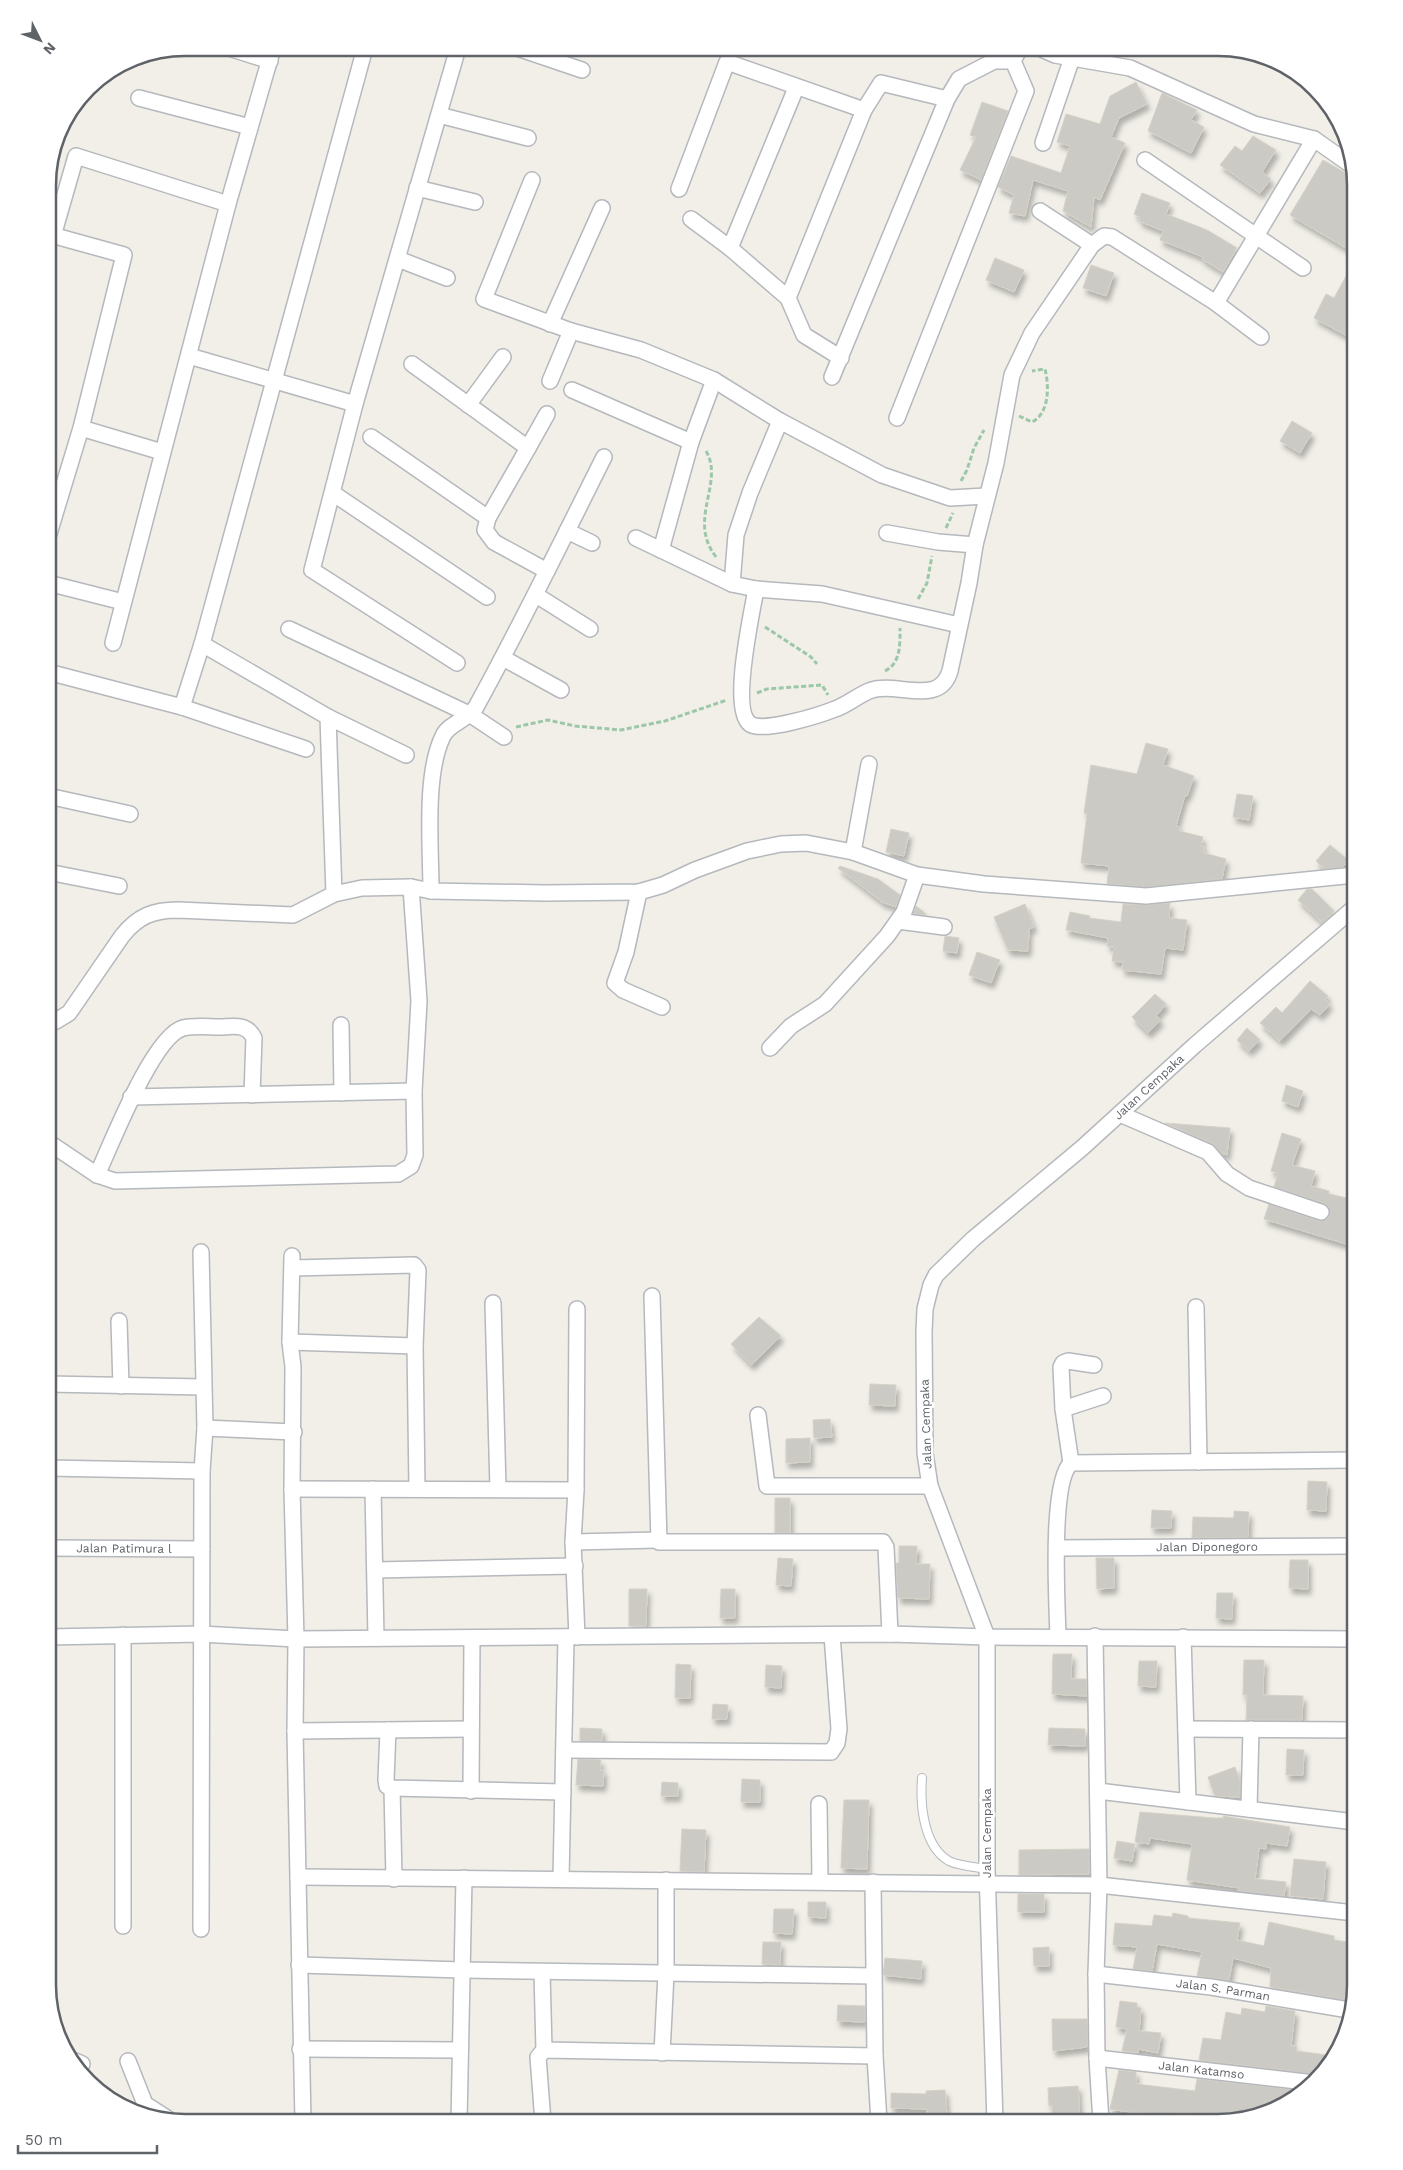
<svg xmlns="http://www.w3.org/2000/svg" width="1403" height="2170" font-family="'Work Sans',sans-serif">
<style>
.building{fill:#cccac5;stroke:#d6d1c6;filter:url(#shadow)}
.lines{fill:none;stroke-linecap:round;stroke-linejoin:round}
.service-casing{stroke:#b5b8bc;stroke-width:10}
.minor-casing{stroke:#b5b8bc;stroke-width:18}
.path{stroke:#9cc7a9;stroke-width:3;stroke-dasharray:5 2.5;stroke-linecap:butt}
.service{stroke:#fff;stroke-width:8}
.minor{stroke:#fff;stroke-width:15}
.labels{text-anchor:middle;stroke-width:5;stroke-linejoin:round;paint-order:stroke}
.street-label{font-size:12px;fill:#5f6368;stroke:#fff}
.rim{fill:none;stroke:#5f6368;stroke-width:2.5}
</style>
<defs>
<filter id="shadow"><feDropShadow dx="3" dy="5.5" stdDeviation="2.5" flood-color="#0004"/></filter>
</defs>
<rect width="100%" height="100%" fill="#f1efe8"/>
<path class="building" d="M1136,82L1147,104L1119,118L1111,137L1125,143L1100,200L1094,197L1091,227L1063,211L1068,191L1033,180L1025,216L1009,213L1014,195L998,187L1011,156L1061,173L1070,146L1057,142L1066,114L1100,124L1110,96Z
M1162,93L1197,110L1191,120L1204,127L1191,153L1148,131Z
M982,102L1008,111L981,180L960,170L976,137L970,135Z
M1253,136L1276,150L1262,172L1271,179L1260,193L1220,165L1235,146L1242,151Z
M1323,160L1351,176L1348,182L1356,187V254L1290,215Z
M1142,193L1170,203L1166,214L1207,230L1237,248L1223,272L1202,259L1203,257L1160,240L1163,231L1139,221L1140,217L1134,214Z
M995,258L1024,270L1014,292L986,280Z
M1356,258V326L1349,337L1314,318L1326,294L1334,298Z
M1091,265L1114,273L1106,296L1083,288Z
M1292,421L1312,433L1300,453L1280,441Z
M1146,743L1168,749L1163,765L1194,776L1187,796L1185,795L1176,826L1180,827L1179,831L1203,837L1201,846H1204V853L1226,859L1222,879L1146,887L1107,884L1109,866L1081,863L1087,814L1084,813L1091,765L1137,774Z
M1237,794L1253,796L1249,820L1233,817Z
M891,829L909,833L904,856L886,852Z
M1330,845L1348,860L1343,867L1325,869L1316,861Z
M840,866L878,879L900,895L896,907L882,902L838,868Z
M1307,889H1312L1334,911L1323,923L1298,900Z
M1170,903L1169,918L1187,920L1183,950L1165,948L1161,974L1122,970L1123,962L1112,961L1114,947L1107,946L1108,938L1066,930L1070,912L1090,916L1089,918L1121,922L1123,904L1147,905Z
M1025,904L1034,927L1029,929L1028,951L1008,950L994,917Z
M916,906L925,913V915L913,914Z
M945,936L959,938L957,953L943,951Z
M977,952L1000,960L991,983L969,975Z
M1310,981L1328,996L1325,1000L1330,1004L1320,1015L1311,1009L1280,1041L1260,1023L1276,1007L1282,1013Z
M1155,994L1166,1004L1156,1016L1161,1020L1148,1033L1132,1017Z
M1247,1028L1260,1040L1249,1051L1237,1040Z
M1286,1085L1303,1091L1298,1107L1282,1101Z
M1165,1123L1230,1128L1227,1155L1221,1153L1212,1143Z
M1282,1133L1301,1139L1292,1165L1315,1171L1311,1186L1329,1191V1194L1356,1200V1247L1264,1219L1269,1204L1319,1221L1327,1219L1330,1214L1328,1206L1324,1203L1274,1187L1278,1173L1271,1171Z
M759,1317L781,1336L751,1365L731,1344Z
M870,1384L896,1385L895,1406L869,1405Z
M830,1419L832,1437L814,1438L813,1420Z
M810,1438V1462L786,1463V1439Z
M1308,1481L1327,1482L1326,1511L1307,1510Z
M775,1498H790V1533H775Z
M1152,1510L1172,1511L1171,1528H1151Z
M1234,1511L1249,1512L1248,1537L1192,1538L1193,1517L1234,1518Z
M899,1546H917L916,1564H930L929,1599L898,1598L896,1563H899Z
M778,1558L793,1559L791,1586L776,1585Z
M1096,1558H1114V1588L1097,1589Z
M1290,1560H1308V1589L1289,1588Z
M629,1589H647L646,1626H629Z
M721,1589H735V1618H720Z
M1217,1593H1233L1232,1619L1216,1618Z
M1053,1654H1072L1071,1679H1086L1087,1696L1052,1694Z
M1244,1660H1264L1263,1695L1303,1696L1302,1720H1246L1247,1695H1243Z
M1139,1661H1157L1156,1687L1138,1686Z
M676,1664L691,1665L690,1698H675Z
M766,1665L782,1666L781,1688L765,1687Z
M713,1704L728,1705L727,1719H712Z
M580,1728L602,1729V1741H580Z
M1049,1728L1085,1729V1746L1048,1745Z
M1287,1749L1304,1750L1303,1775H1286Z
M578,1759L601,1760L600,1770H604L603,1786L576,1785Z
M1235,1767L1240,1781V1797L1215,1796L1208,1777Z
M742,1779L760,1780V1802H741Z
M662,1782L678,1783V1796H661Z
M844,1800H869L867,1869L841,1868Z
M1140,1812L1214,1818H1224L1223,1816L1290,1827L1287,1846L1266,1843V1849L1259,1848L1255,1879L1286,1882L1284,1896L1238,1891L1239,1888L1187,1880L1192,1844L1150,1838L1149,1844L1135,1842Z
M682,1829L706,1830L704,1872L680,1871Z
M1117,1841L1135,1844L1132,1861L1114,1858Z
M1089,1849V1874L1019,1875V1850Z
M1294,1859L1326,1862L1323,1899L1290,1896Z
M1018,1894H1044V1912H1018Z
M808,1902H826V1918L808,1917Z
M774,1909H794L792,1934L773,1933Z
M1173,1913L1188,1916V1918L1240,1923L1237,1940L1264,1946L1269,1922L1334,1936V1940L1356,1943L1355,1987L1346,1986L1345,2000L1270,1987L1271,1968L1233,1958L1229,1980L1197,1976L1202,1952L1157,1944L1152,1971L1133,1969L1137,1947L1113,1945L1115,1923L1152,1926L1154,1915L1172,1917Z
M763,1942H781L780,1965L762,1964Z
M1049,1947V1966H1034L1033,1948Z
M885,1958L922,1961L921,1979L883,1975Z
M1120,2001L1137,2003V2007L1141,2008L1139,2031L1161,2033L1158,2053L1138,2049V2053L1122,2051L1127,2029L1116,2027Z
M838,2005L865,2006V2022L837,2021Z
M1266,2006L1295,2011L1291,2046H1297L1296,2051L1335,2056L1313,2076L1307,2073L1199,2060L1203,2038L1221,2040L1226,2012L1241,2015L1242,2008L1265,2012Z
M1052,2019H1087V2047L1053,2051Z
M1119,2070L1136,2072V2084L1195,2091L1197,2079L1298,2090L1279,2108L1248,2115L1172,2112V2115L1130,2112L1110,2109Z
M1078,2086L1080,2122H1052V2105L1049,2106L1048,2088Z
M945,2090L947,2116L928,2118L927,2109L891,2108V2093L926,2094V2091Z"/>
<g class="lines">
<defs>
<path id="service" d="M922,1778C920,1804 923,1846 949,1861C959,1866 975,1867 987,1869"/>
<g id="minor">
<path d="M229,48L270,61"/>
<path d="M517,48L582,70"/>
<path d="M1039,48L1055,55L1130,68L1254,124L1314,139L1351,165"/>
<path d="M139,98L250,127"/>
<path d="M439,115L528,138"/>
<path d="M1043,143L1072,58"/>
<path d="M1145,160L1303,268"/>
<path d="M532,180L484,299L571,331L641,350L714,380L780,421L882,475L950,498L986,496"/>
<path d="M417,188L475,202"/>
<path d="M679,189L727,62L864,110"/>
<path d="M1040,211L1092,245"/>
<path d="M691,219L730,248L788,298"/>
<path d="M53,236L76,156L228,204"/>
<path d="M730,248L796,88"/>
<path d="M398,259L447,278"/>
<path d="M1216,303L1314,139"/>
<path d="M550,324L602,208"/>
<path d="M189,356L355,404"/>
<path d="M841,358L804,335L788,298L864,110L881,83L947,99"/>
<path d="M412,364L528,448L488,518L485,530L494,542L547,571"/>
<path d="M832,377L947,99L959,79L994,61H1013"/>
<path d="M550,381L571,331"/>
<path d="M572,390L691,442"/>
<path d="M468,405L503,357"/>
<path d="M897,418L1026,91L1013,61L1020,48"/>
<path d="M81,428L162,452"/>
<path d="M371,437L488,518"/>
<path d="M528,448L547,414"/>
<path d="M334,494L487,597"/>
<path d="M567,531L592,543"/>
<path d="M887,533L938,542L975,545"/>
<path d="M48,537L81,428L124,255L48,234"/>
<path d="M636,538L732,584L756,589L822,594L959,625"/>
<path d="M661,550L691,442L714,380"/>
<path d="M48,583L123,602"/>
<path d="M732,584L736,535L750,493L780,421"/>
<path d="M756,589C752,613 730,709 750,724C763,733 820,715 835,709C847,705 857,696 869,691C895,680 939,708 950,671L969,583L975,545L996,463L1012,375L1032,333L1092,245L1104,236L1112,237L1216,303L1261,337"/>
<path d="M536,595L590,629"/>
<path d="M289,629L471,715L504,737"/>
<path d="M113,643L228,204L273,48"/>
<path d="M202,644L328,717L334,894"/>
<path d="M503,658L561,690"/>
<path d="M457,663L312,570L355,404L458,48"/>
<path d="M48,672L182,707L306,749"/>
<path d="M182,707L202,644L365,48"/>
<path d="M328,717L406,755"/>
<path d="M48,796L130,814"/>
<path d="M853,852L869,764"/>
<path d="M48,872L119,886"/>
<path d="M431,891C431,848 424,774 443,736C449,723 468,720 476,707C521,625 562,541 604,457"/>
<path d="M639,892L626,952L615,983L623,990L662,1007"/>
<path d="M898,921L944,927"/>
<path d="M48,1022L56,1021L69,1013L122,936C138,916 153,910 178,910L293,915L334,894L362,888L411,887L431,891L545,893L639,892L663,885L695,870L747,851L781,844L806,843L853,852L917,875L984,884L1146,896L1355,875"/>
<path d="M341,1025L342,1093"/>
<path d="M770,1048L791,1026L825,1004L887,936L904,912L917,875"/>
<path d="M252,1095L254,1038C247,1024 236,1026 222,1027C210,1027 194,1025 183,1028C153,1036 111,1145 97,1175L115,1181L398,1174L411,1166L415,1155L414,1091L419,1001L411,887"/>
<path d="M131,1097L414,1091"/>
<path d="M1120,1114L1208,1152L1227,1174L1249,1188L1321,1212"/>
<path d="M48,1142L97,1175"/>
<path d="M293,1268L414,1265L418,1270L415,1346L417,1489"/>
<path d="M652,1296L659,1542H883L886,1547L890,1634"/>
<path d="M493,1303L498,1489"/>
<path d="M1196,1307L1199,1462"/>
<path d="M119,1321L121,1386"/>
<path d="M290,1342L415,1346"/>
<path d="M48,1384L203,1387"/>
<path d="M1063,1409L1061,1367L1063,1363L1068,1361L1094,1365"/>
<path d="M758,1415L767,1486H930"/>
<path d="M205,1428L294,1432"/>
<path d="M1071,1463L1063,1409L1103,1396"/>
<path d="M48,1468L202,1471"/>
<path d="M292,1489L576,1490"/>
<path d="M373,1489L376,1638"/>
<path d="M573,1542L658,1540"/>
<path id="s1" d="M48,1548L202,1549"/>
<path id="s2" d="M1057,1548L1355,1546"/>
<path d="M375,1570L575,1566"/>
<path d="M123,1635V1926"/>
<path d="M1058,1636C1057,1603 1050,1482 1071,1463L1355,1460"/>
<path d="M1095,1636L1099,1885L1096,1974L1097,2058L1101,2122"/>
<path d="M48,1637L201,1634L296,1639L292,1489L293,1367L290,1342L292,1256"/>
<path d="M577,1637L573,1542L576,1490L577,1309"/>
<path d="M1183,1637L1188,1802"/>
<path d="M1186,1729L1355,1730"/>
<path d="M388,1730L386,1780L387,1786L392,1788L563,1792"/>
<path d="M295,1731L470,1729"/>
<path d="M564,1750L831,1752L837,1743L839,1729L832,1635"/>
<path d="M392,1788L394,1879"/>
<path d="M471,1791L472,1638"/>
<path d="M1098,1791L1355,1822"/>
<path d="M819,1804L820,1881"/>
<path d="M1249,1809L1251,1729"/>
<path d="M298,1877L1099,1885L1355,1913"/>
<path d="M561,1879L566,1638"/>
<path d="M873,1882L875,2056L879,2122"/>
<path d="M201,1929L202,1471L205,1428L201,1252"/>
<path d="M299,1965L462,1970L874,1976"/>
<path d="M542,1972L544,2050"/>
<path id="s3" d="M1096,1974L1211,1987L1349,2010"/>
<path d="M300,2049L460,2050"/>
<path d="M662,2053L666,1974V1880"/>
<path id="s4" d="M1097,2058L1306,2082"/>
<path d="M75,2061L82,2064"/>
<path d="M128,2061L145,2104L170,2120"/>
<path d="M303,2122L295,1731L296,1639L890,1634L987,1637L1355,1639"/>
<path d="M459,2122L464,1878"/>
<path d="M543,2122L538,2057L544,2050L875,2056"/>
<path id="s5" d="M995,2122L987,1869V1637L930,1486L925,1453L924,1332L925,1309L931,1285L936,1275L973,1239L1082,1148L1195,1045L1355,907"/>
</g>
</defs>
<use href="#service" class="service-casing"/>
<use href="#minor" class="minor-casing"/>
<path class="path" d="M1019,416L1032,422C1050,413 1049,385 1045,369L1032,371
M706,451C725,483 686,521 717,558
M961,481L967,470L974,448L984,430
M946,528L953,513
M918,599L927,583L932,556
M765,627L811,657L817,664
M885,671C901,663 900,644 900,628
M757,693L767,689L822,685L828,695
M516,727L548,720L575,726L621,730L665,721L727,700"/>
<use href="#service" class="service"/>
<use href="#minor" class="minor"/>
</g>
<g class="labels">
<g class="street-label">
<text dy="4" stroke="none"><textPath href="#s5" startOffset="1144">Jalan Cempaka</textPath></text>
<text transform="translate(926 1424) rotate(-92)" y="4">Jalan Cempaka</text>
<text dy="4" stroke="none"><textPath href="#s2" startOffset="150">Jalan Diponegoro</textPath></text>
<text dy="4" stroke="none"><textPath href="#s1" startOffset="76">Jalan Patimura l</textPath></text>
<text transform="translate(987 1833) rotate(-90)" y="4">Jalan Cempaka</text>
<text dy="4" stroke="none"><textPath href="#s3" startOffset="128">Jalan S. Parman</textPath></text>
<text dy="4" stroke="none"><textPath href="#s4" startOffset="105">Jalan Katamso</textPath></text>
</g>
</g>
<path d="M0 0H1403V2170H0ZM185 56H1218A129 129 0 0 1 1347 185V1985A129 129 0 0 1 1218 2114H185A129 129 0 0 1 56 1985V185A129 129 0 0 1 185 56Z" fill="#fff" fill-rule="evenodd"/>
<path class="rim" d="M185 56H1218A129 129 0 0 1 1347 185V1985A129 129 0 0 1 1218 2114H185A129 129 0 0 1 56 1985V185A129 129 0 0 1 185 56Z"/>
<g transform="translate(40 40) rotate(132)" stroke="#ffffff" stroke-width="4" paint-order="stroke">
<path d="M0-4L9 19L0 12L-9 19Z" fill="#5f6368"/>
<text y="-8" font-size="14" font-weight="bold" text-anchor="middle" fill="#5f6368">N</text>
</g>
<path d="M18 2145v8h139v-8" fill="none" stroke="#5f6368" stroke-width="2.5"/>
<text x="25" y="2145" font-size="15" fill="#5f6368" stroke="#ffffff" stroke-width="4" paint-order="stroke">50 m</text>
</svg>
